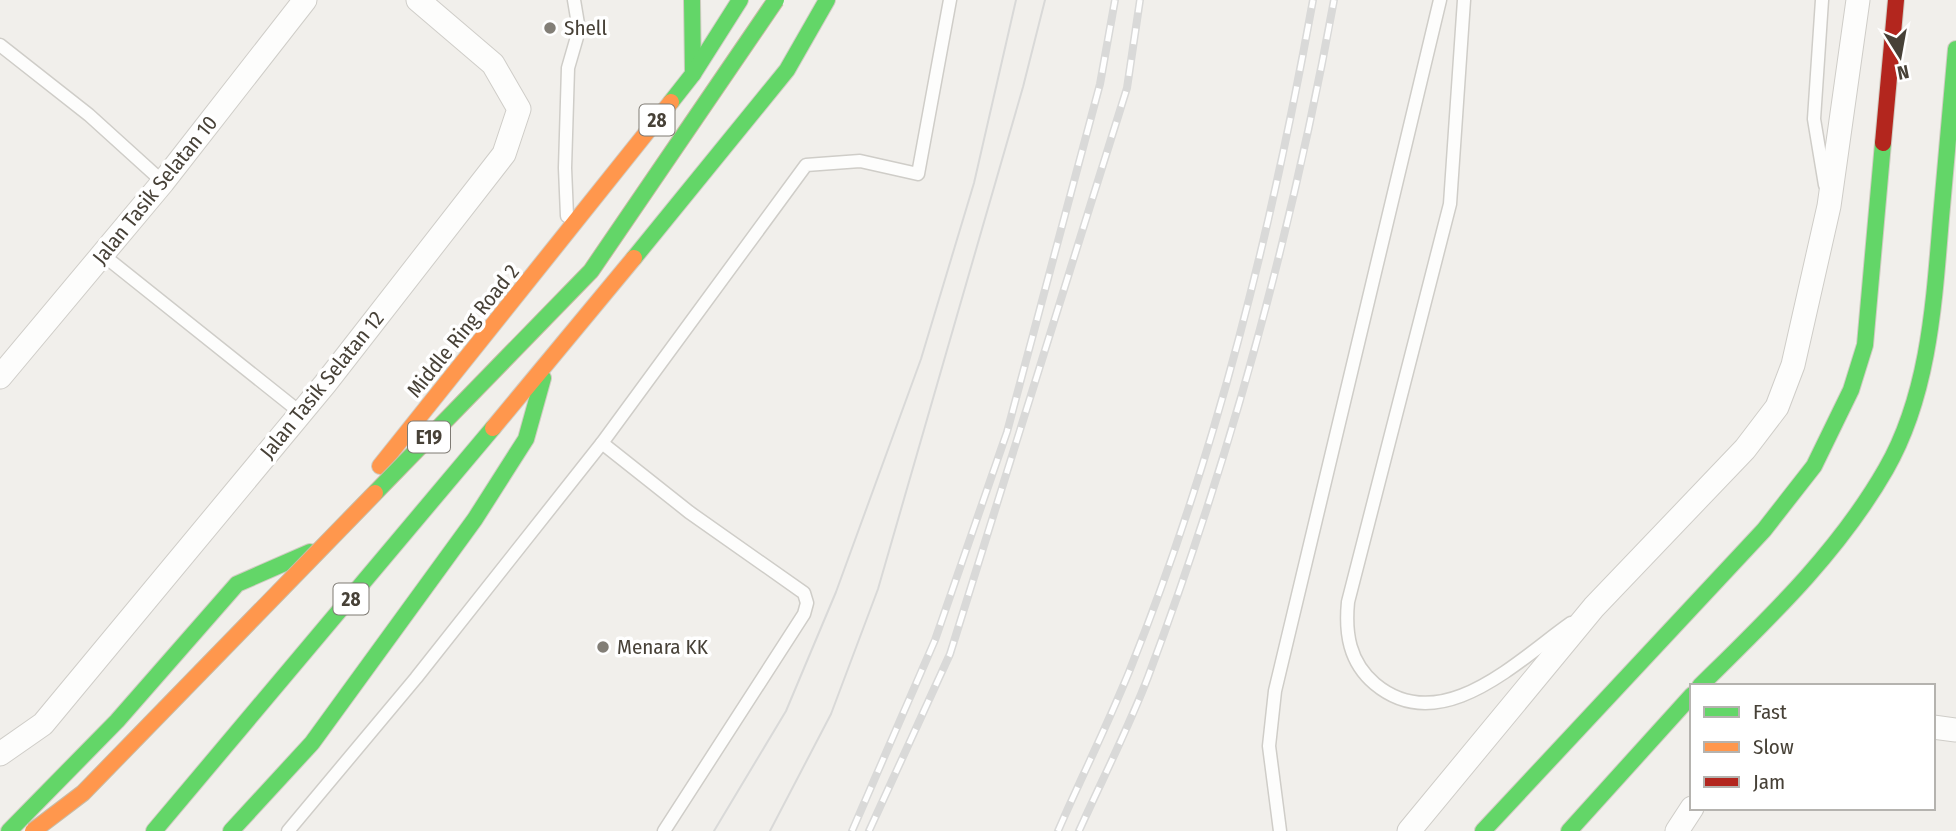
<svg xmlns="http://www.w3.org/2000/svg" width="1956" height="831" font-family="'Fira Sans Condensed',sans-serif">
	<rect width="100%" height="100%" fill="#f1efeb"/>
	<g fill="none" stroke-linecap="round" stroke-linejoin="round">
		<g stroke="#cfcdc8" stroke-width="15">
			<g id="lane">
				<path d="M1464,0l-14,204 -102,398c-3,31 1,60 27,82 66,55 142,-23 196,-61"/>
				<polyline points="1822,0 1814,119 1825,185"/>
				<polyline points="0,45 89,115 163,182"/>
				<polyline points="567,216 565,168 568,68 579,30 574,0"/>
				<polyline points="103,255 301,413"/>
				<polyline points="602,443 689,512 804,593 807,603 804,614 664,831"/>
				<polyline points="288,831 416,678 602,443 806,165 860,161 918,174 950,0"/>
				<polyline points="1280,831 1269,746 1275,691 1440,0"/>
			</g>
		</g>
		<g stroke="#cfcdc8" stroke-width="25">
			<g id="street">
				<polyline points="0,377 163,182 305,0"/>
				<polyline points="1933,727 1956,730"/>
				<polyline points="0,754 43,724 325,384 504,154 519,109 493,64 418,0"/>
				<polyline points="1409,831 1594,607 1745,449 1777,407 1793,365 1829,206 1858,0"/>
				<polyline points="1677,831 1692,808"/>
			</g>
		</g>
		<g stroke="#d0ccc2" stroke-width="18">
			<g id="fast">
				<polyline points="692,0 693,74"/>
				<polyline points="671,102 693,74 740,0"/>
				<polyline points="634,258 787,70 827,0"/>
				<path d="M1700,686c68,-67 138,-133 186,-217 43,-75 48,-166 55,-251 5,-56 10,-113 15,-169"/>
				<polyline points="9,831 117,721 237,584 310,552"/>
				<polyline points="154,831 493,428"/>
				<polyline points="231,831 312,743 475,519 526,439 543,378"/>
				<polyline points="1483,831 1764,530 1814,466 1851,390 1865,345 1883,143"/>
				<polyline points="1569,831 1692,695"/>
			</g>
		</g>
		<g stroke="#d0ccc2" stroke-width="18">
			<g id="slow">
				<polyline points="493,428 634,258"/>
				<polyline points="380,466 671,102"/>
			</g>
		</g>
		<g stroke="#d0ccc2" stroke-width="18">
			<polyline id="jam" points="1883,143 1896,0"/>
		</g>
		<use href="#lane" stroke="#fdfdfc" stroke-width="12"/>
		<use href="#street" stroke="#fdfdfc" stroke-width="23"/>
		<use href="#fast" stroke="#63d668" stroke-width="16"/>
		<use href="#slow" stroke="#ff974d" stroke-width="16"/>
		<use href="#jam" stroke="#b3261e" stroke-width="16"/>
		<g stroke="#d9d9d8" stroke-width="2">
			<polyline points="714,831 786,711 836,592 921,359 974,183 1016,0"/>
			<polyline points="770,831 831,714 878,589 1023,87 1045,0"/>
		</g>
		<g stroke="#d9d9d8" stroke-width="8">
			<g id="rail">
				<polyline points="852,831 935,640 1007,432 1100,84 1115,0"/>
				<polyline points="869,831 950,654 1127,88 1140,0"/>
				<path d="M1058,831c23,-53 49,-105 71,-159 87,-216 143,-444 184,-672"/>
				<path d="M1079,831c23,-51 49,-102 69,-154 83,-221 144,-445 186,-677"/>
			</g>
		</g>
		<use href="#rail" stroke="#fff" stroke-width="5" stroke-dasharray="16" stroke-linecap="butt"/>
		<g stroke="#c8bca7" stroke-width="18" stroke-linecap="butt">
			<polyline id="fast-bridge" points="375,493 591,271 776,0"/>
		</g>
		<g stroke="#c8bca7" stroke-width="18" stroke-linecap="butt">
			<polyline id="slow-bridge" points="33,831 83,793 375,493"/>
		</g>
		<use href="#fast-bridge" stroke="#63d668" stroke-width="16"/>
		<use href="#slow-bridge" stroke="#ff974d" stroke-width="16"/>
	</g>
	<g fill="#827e76" stroke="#fff" stroke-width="2.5">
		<circle cx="550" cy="28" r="7"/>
		<circle cx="603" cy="647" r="7"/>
	</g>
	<g text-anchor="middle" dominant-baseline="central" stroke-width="7" stroke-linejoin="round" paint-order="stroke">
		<g fill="#fff" stroke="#7e7a73" stroke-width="2">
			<rect x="639.5" y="104.5" width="35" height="31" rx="5"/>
			<rect x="408" y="421.5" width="42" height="31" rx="5"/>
			<rect x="333.5" y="583.5" width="35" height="31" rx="5"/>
		</g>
		<g font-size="19" font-weight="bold" fill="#474137">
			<text x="657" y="120">28</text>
			<text x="429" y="437">E19</text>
			<text x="351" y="599">28</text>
		</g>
		<g font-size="21" fill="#474137" stroke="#fff" text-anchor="start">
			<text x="564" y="28">Shell</text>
			<text x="617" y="647">Menara KK</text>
		</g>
		<g font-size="21" fill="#474137" stroke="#fff">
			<text transform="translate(155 190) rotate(-51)">Jalan Tasik Selatan 10</text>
			<text transform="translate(463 331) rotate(-51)">Middle Ring Road 2</text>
			<text transform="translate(322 385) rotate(-51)">Jalan Tasik Selatan 12</text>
		</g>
	</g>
	<rect x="1690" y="684" width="245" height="126" fill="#ffffff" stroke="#b5b3af" stroke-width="2"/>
	<rect x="1704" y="707" width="35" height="10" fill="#63d668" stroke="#b5b3af" stroke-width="2"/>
	<text x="1753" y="719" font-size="21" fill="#474137">Fast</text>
	<rect x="1704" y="742" width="35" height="10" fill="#ff974d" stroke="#b5b3af" stroke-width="2"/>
	<text x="1753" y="754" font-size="21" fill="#474137">Slow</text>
	<rect x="1704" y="777" width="35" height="10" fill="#b3261e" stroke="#b5b3af" stroke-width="2"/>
	<text x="1753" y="789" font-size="21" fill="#474137">Jam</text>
	<g transform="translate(1900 56) rotate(169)" stroke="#ffffff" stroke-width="5" paint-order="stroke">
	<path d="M0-5L12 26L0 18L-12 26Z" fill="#474137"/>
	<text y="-10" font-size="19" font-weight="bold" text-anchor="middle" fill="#474137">N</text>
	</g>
</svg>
